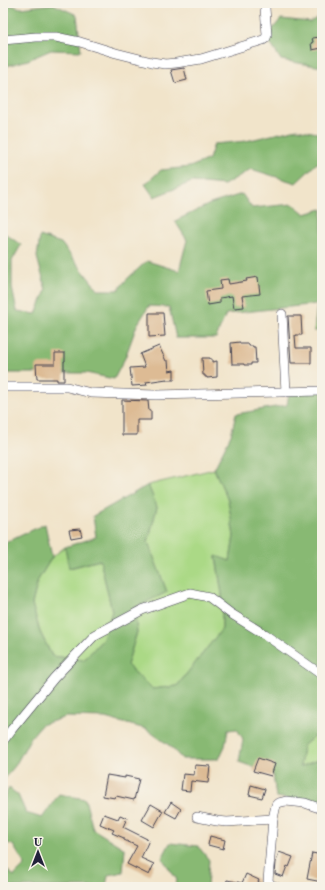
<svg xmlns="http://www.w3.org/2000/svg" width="325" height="890" font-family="'EB Garamond',serif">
	<rect width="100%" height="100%" fill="#f7f3e8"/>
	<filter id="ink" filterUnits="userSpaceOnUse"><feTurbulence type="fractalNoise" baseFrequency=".025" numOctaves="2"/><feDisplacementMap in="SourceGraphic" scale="8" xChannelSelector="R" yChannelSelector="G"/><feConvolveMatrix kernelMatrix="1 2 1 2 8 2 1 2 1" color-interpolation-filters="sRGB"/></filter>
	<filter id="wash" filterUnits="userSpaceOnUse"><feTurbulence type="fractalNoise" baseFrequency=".012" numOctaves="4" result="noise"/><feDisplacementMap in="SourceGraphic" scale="16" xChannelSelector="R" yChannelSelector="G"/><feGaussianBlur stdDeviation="0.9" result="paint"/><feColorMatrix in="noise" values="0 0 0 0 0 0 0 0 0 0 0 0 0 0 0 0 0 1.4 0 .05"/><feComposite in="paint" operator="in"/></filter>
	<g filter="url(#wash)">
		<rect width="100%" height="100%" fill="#f1e4ca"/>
		<g fill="#abd986" stroke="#667e60">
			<polygon points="214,469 228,500 234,536 230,561 216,557 222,594 222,629 177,686 152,689 127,665 137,632 134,608 167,592 148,542 157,507 148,485"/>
			<polygon points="65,547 70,568 100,560 112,611 103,639 84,660 52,656 40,632 32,604 38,580 52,557"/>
			<polygon points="322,729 322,758 300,767 303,746"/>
		</g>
		<g fill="#88b973" stroke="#556e57">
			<polygon points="3,3 21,8 53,4 77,15 81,51 51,50 28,60 3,67"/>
			<polygon points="322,15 322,67 281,60 266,37 281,19 310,22"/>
			<polygon points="297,129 322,134 322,163 317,163 296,183 251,169 224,185 192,182 154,197 145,184 161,170 190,167 209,159 214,144 246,141"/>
			<polygon points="242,194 252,208 293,204 305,214 322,209 322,331 314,331 317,304 226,314 216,338 176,338 169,307 149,306 137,325 125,358 114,379 86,373 3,373 3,232 21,245 12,261 12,288 17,311 36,314 46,290 37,257 40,236 61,243 98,290 118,290 127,279 147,261 179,271 187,240 175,221 210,204"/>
			<polygon points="322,391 322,729 303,746 300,767 322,758 322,804 276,797 273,774 239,762 243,739 237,729 228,730 225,746 219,759 182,759 170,746 146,729 105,718 66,717 41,725 31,737 15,766 3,780 3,544 45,524 52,557 38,580 32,604 40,632 52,656 84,660 103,639 112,611 100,560 69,568 65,547 96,537 93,516 148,485 157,507 148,542 167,592 134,608 137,632 127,665 152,689 177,686 222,629 222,594 216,556 230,561 234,536 228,500 214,469 231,435 236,414 287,405 289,392"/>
			<polygon points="9,788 18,795 26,813 42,818 59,794 85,799 93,829 125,849 123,872 108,875 106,887 3,887 3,866 14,876 25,865 13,845 3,842 3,799"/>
			<polygon points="170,843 198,846 209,860 207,887 175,887 177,880 162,858"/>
		</g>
		<g id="blocks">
			<g fill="#ddbb94">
				<polygon points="321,37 322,48 312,50 311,43 313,42 312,38"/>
				<polygon points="184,68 187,80 175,83 171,70"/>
				<polygon points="258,277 260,294 242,296 244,307 234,308 232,296 220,298 220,303 208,305 206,291 221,289 220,280 228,279 229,284 247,281 246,279"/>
				<polygon points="149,313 163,313 165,336 149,337"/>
				<polygon points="288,316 301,316 302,335 295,335 296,348 311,348 311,363 291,363"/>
				<polygon points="240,342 240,344 249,344 249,346 253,346 253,347 255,347 256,363 251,363 251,365 244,365 244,364 232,364 231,343"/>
				<polygon points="159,346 166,361 168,361 169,371 174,370 174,380 167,380 167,379 146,382 147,385 132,386 130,368 145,367 140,354"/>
				<polygon points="55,353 65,353 65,361 64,361 64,381 57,381 57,379 37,379 36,364 55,364"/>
				<polygon points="202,358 210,358 210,359 212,359 212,362 217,361 217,377 207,378 207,377 205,377 205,375 203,375"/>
				<polygon points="122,400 148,401 149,411 151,411 151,420 137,420 137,435 122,435"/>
				<polygon points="80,529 82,536 71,538 69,530"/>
				<polygon points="258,758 275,764 271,776 253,771"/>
				<polygon points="195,765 210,766 208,783 191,781 190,791 181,790 183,774 194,775"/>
				<polygon points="107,775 125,778 125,776 139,779 134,800 116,796 115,798 103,796"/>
				<polygon points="251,785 265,789 262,798 249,795"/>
				<polygon points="171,802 181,809 176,818 165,812"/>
				<polygon points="151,804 163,811 154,827 142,820"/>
				<polygon points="104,814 118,819 120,815 127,818 123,827 149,840 141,858 154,864 149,875 127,864 137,846 124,840 124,838 112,833 114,830 100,824"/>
				<polygon points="210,836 225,840 223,849 208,845"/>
				<polygon points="279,852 293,857 289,867 287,866 283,877 275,874 276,862"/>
				<polygon points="312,853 322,855 322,882 307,879"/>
				<polygon points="246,874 259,880 258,882 263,884 265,887 225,887 227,880 242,883"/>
			</g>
		</g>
	</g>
	<g filter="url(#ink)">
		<use href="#blocks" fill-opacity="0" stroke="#413f50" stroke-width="1"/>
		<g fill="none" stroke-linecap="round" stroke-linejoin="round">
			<g stroke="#413f50" stroke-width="10">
				<g id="minor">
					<polyline points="3,40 36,37 56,37 65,39 80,42 116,53 152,62 165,64 176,63 201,59 263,40 266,38 267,35 265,8 266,3"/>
					<polyline points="282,314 286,392"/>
					<polyline points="3,387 67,387 91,393 156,395 322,391"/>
					<polyline points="3,741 12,729 54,678 95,635 142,610 190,593 209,597 230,613 264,634 322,675"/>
					<polyline points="197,817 217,821 227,822 273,819"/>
					<polyline points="276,887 271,885 268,881 273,819 276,805 278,803 286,801 305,803 322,809"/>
				</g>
			</g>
			<use href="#minor" stroke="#fff" stroke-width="9"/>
		</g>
	</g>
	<rect width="325" height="890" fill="none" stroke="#f7f3e8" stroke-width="16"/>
	<g transform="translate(38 852)" stroke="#f7f3e8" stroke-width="3" paint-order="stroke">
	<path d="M0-3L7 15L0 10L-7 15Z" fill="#22223b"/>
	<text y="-6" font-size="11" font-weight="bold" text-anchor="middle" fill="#22223b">U</text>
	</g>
</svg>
